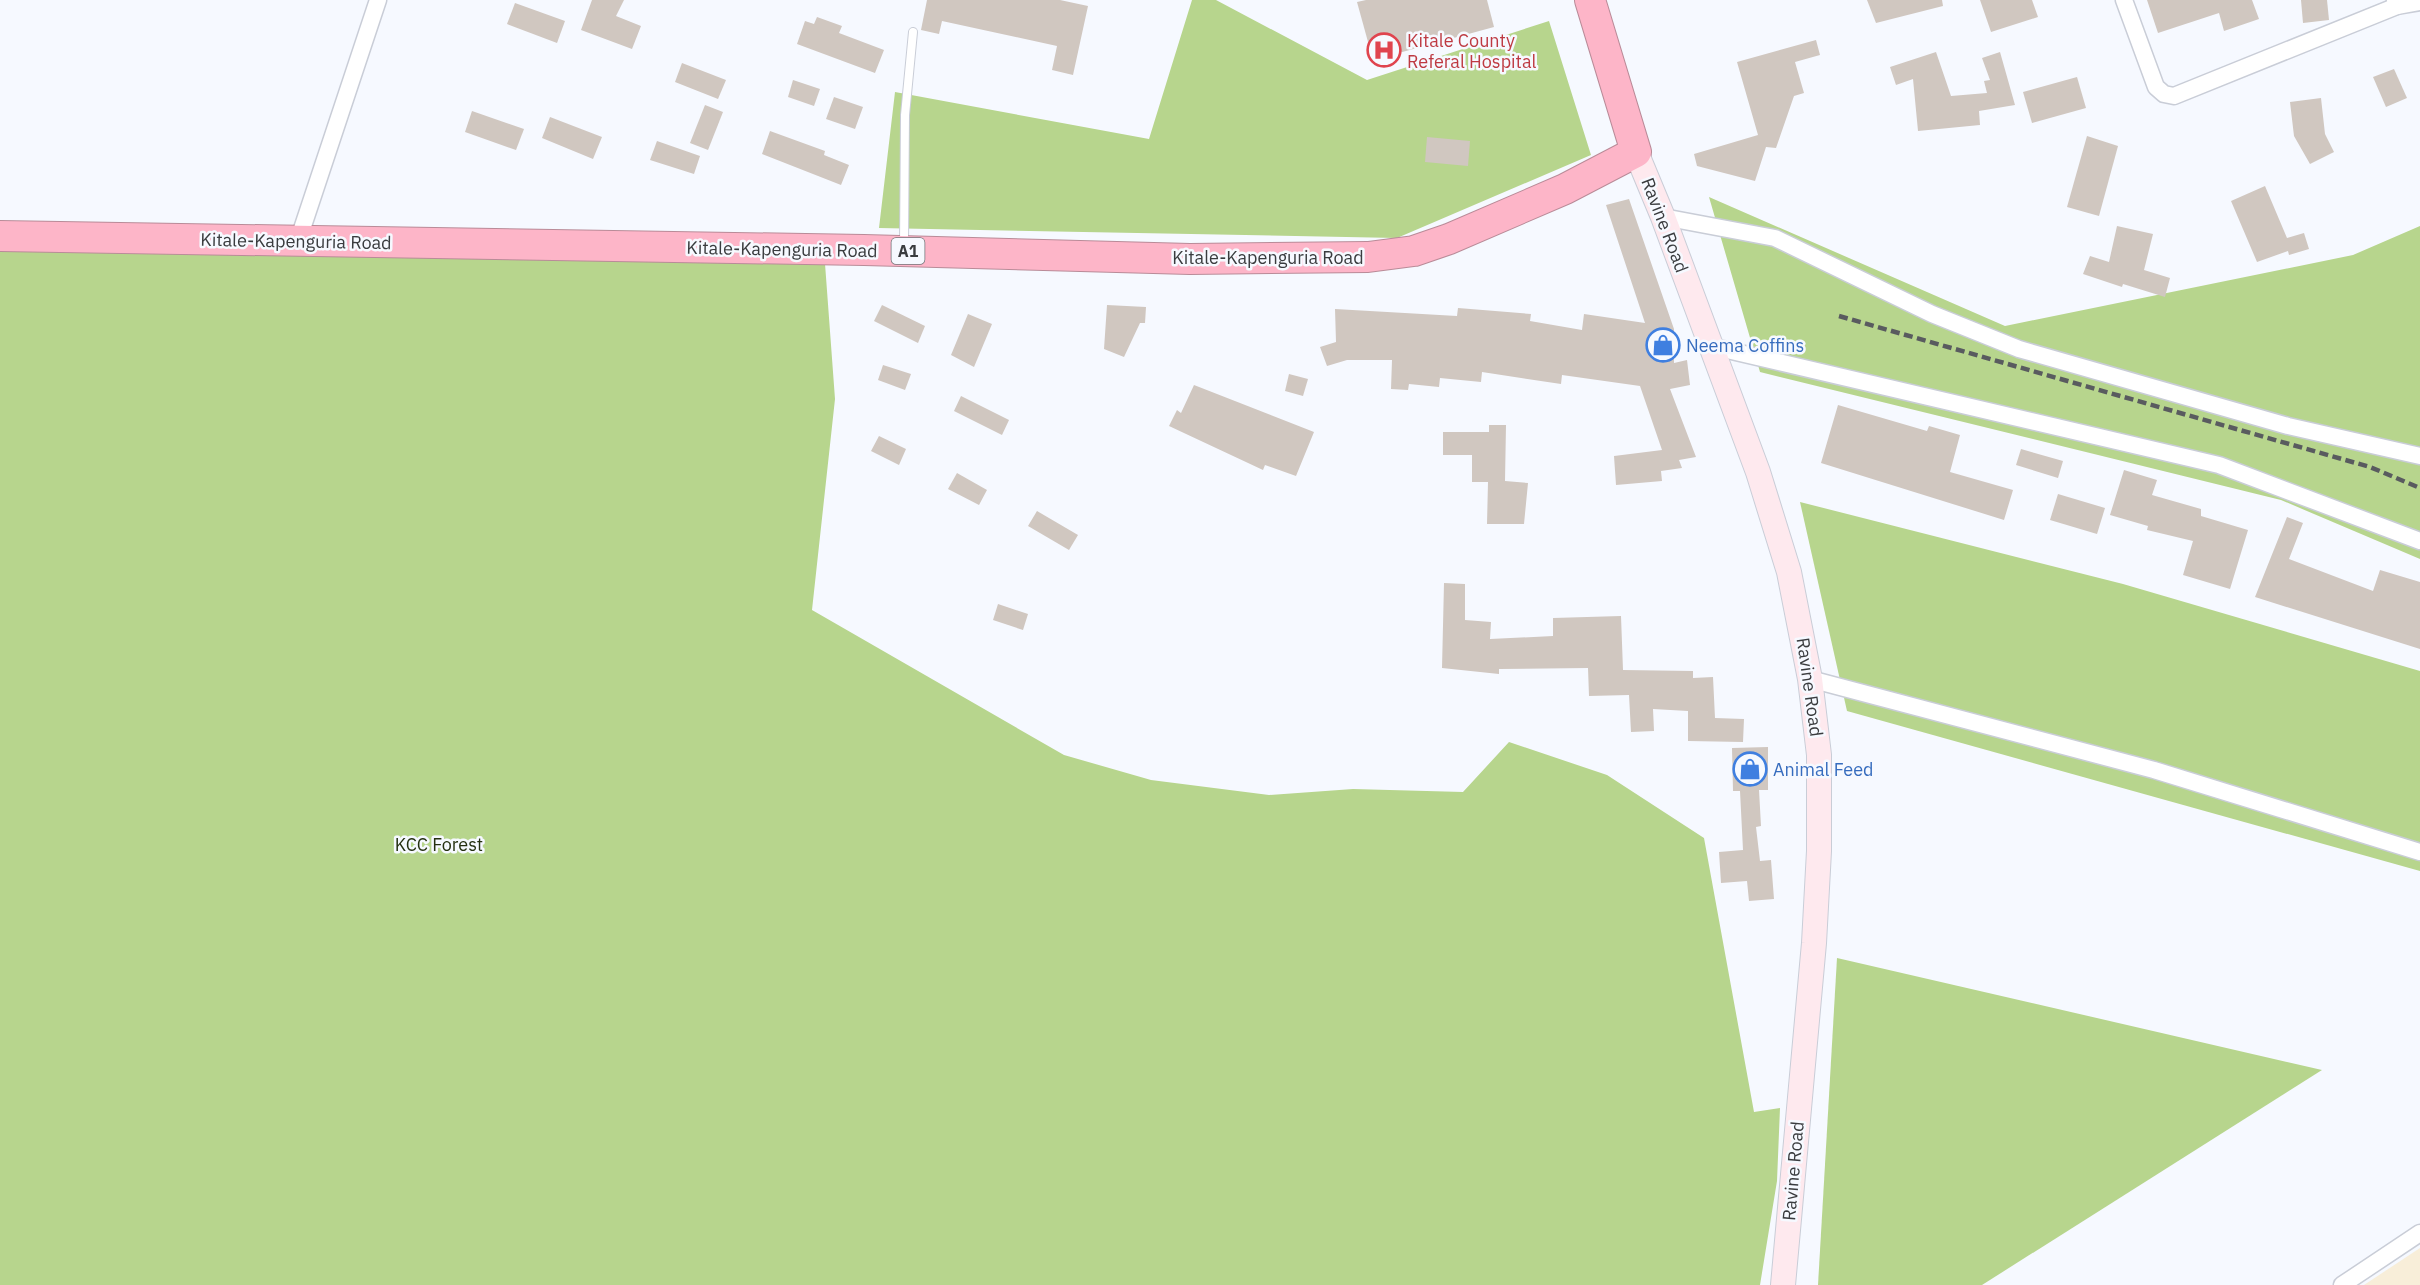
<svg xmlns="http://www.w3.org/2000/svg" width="2420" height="1285" font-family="'IBM Plex Sans',sans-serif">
	<rect width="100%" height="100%" fill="#f6f9ff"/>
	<polygon fill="#f8eed9" points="2420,1248 2420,1285 2364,1285"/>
	<g fill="#b7d58d">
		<polygon points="1192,0 1216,0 1367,80 1549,21 1591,155 1397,238 879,228 895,92 1149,139"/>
		<polygon points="1709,197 2005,326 2353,255 2420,226 2420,559 2281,500 1760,372"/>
		<polygon points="0,240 824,250 835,399 812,610 1064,755 1151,780 1269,795 1353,789 1463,792 1509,742 1607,775 1704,838 1754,1112 1780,1108 1777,1181 1760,1285 0,1285"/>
		<polygon points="1800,502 2123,584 2420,671 2420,871 1847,711"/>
		<polygon points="1837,958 2322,1070 1982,1285 1818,1285"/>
	</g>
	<g fill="#d0c7c0">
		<polygon points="592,0 624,0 616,16 641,26 632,49 581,30"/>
		<polygon points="927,0 1060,0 1088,6 1073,75 1052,70 1057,46 942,21 939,34 921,30"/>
		<polygon points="1366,0 1487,0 1494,27 1373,60 1357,2"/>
		<polygon points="1867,0 1942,0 1943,6 1876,23"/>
		<polygon points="1980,0 2032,0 2038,17 1991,32"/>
		<polygon points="2147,0 2252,0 2259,19 2224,31 2219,13 2158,33"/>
		<polygon points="2301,0 2327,0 2329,20 2303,23"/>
		<polygon points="515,3 565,21 557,43 507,24"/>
		<polygon points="817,17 842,26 839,33 884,50 875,73 797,44 805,21 814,24"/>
		<polygon points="1816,40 1820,55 1795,62 1804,93 1794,96 1776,148 1766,147 1755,181 1697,166 1694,154 1758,135 1737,62"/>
		<polygon points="1936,52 1951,96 1987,93 1984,81 1990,80 1982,58 2000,52 2015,105 1979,111 1980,125 1918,131 1913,79 1896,85 1890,67"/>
		<polygon points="682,63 726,80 718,99 675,82"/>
		<polygon points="2394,69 2407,98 2386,107 2373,77"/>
		<polygon points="2077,77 2086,108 2032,123 2023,92"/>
		<polygon points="793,80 820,89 814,106 788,97"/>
		<polygon points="834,97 863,107 855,129 826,119"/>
		<polygon points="2321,98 2325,134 2334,152 2310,164 2294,136 2290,102"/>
		<polygon points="705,105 723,112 708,150 690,143"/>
		<polygon points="472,111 524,129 516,150 465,132"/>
		<polygon points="550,117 602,137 593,159 542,138"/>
		<polygon points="770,131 825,151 824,155 849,165 841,185 762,154"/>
		<polygon points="2087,136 2118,146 2099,216 2067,207"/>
		<polygon points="1427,137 1470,141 1468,166 1425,162"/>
		<polygon points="657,141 700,156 694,174 650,160"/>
		<polygon points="2265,186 2287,238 2304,233 2309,249 2289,255 2288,251 2257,262 2231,201"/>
		<polygon points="1629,199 1674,329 1674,363 1687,360 1690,385 1670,389 1696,457 1679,460 1682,468 1661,471 1662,481 1616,485 1614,456 1662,450 1640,386 1562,375 1561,384 1482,372 1481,382 1440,378 1439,387 1409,384 1408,390 1391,389 1392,360 1347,360 1327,366 1320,347 1336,342 1335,309 1457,316 1458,308 1531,314 1530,321 1582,330 1584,314 1645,323 1606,205"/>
		<polygon points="2117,226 2153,234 2144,270 2170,278 2165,297 2123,284 2122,287 2083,274 2090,256 2109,262"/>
		<polygon points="882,305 925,326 918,343 874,321"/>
		<polygon points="1107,305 1146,307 1145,323 1140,323 1124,357 1104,349"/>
		<polygon points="968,314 992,324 974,367 951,355"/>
		<polygon points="883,365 911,374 905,390 878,380"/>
		<polygon points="1289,374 1308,379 1303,396 1285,391"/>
		<polygon points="1194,385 1314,432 1296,476 1265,465 1263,470 1169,426 1177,410 1181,413"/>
		<polygon points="961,396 1009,420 1002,435 954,411"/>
		<polygon points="1838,405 1927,431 1929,426 1960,435 1950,472 2013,490 2004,520 1821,463"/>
		<polygon points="1489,425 1506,425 1505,481 1528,483 1524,524 1487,524 1488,482 1472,482 1472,455 1443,455 1443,432 1489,432"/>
		<polygon points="879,436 906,449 899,465 871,451"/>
		<polygon points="2021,449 2063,461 2058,478 2016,465"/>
		<polygon points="2124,470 2157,480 2152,495 2201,509 2201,516 2248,530 2230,589 2183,575 2193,541 2147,530 2148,526 2110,515"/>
		<polygon points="957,473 987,490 979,505 948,489"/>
		<polygon points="2058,494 2105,508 2097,534 2050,520"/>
		<polygon points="1037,511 1078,535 1069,550 1028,526"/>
		<polygon points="2287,517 2303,523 2289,559 2373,591 2380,570 2420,582 2420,649 2255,597"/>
		<polygon points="1444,583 1465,584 1465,620 1491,622 1490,639 1553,636 1553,618 1621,616 1623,670 1693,671 1693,678 1713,677 1715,718 1744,719 1743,742 1688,741 1688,711 1653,709 1654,731 1631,732 1629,695 1589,696 1588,668 1499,669 1499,674 1442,668"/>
		<polygon points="998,604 1028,614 1023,630 993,620"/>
		<polygon points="1768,747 1768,790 1759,790 1761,826 1756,827 1760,861 1771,860 1774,899 1749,901 1747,881 1721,883 1719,852 1743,850 1740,791 1733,791 1732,748"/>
	</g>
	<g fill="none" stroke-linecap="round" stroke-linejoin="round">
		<g stroke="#c9cdd7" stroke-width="10">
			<polyline id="lane" points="904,245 905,115 913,32"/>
		</g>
		<g stroke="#c9cdd7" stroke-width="19">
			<g id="street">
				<polyline points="2124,0 2156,87 2164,94 2174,96 2397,6"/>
				<polyline points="2395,0 2397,6 2420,2"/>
				<polyline points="1663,217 1775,238 1932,314 2019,349 2288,426 2420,456"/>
				<polyline points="298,241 378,0"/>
				<polyline points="1710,346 2219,465 2420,541"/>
				<polyline points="1810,679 2154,770 2420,852"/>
				<polyline points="2342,1285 2420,1233"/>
			</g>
		</g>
		<g stroke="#c9cdd7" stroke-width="26">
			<polyline id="secondary" points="1636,152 1663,217 1758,472 1789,572 1810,679 1819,755 1819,851 1814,943 1783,1285"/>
		</g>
		<g stroke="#b98b98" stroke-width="32">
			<polyline id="highway" points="0,236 864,250 1190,259 1368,257 1414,251 1449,239 1565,189 1636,152 1590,0"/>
		</g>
		<use href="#lane" stroke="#fff" stroke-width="8"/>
		<use href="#street" stroke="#fff" stroke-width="16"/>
		<use href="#secondary" stroke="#fee9ee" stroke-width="24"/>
		<use href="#highway" stroke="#fdb5c8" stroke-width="30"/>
		<polyline stroke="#595b5f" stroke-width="4.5" stroke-dasharray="9 4.5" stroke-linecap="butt" points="1839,316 2370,467 2420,488"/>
	</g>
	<defs>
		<g id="hospital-ring" transform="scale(1.725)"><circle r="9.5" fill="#f6f9ff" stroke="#e0444e" stroke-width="1.5"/><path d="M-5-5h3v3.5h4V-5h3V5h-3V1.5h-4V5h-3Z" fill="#e0444e"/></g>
		<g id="shop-ring" transform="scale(1.725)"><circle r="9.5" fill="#f6f9ff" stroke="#3f7fe0" stroke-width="1.5"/><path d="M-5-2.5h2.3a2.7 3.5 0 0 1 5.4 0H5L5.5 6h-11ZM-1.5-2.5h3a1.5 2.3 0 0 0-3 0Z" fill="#3f7fe0"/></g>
	</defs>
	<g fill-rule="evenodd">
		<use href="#hospital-ring" x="1384" y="50"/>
		<use href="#shop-ring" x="1663" y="345"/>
		<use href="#shop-ring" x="1750" y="769"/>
	</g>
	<g text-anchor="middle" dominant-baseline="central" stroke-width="5" stroke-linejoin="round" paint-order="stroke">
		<rect fill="#f6f9ff" stroke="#727579" stroke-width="1.5" x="891.5" y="238" width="33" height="26" rx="4.5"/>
		<g font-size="16" font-weight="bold" fill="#3a3c3f">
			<text x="908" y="251">A1</text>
		</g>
		<g font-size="18" fill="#be3a42" stroke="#f6f9ff" text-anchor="start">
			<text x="1407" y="40">Kitale County<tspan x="1407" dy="21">Referal Hospital</tspan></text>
		</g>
		<g font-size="18" fill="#3a3c3f" stroke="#f6f9ff">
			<text transform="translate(1665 225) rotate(69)">Ravine Road</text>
			<text transform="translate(296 241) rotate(1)">Kitale-Kapenguria Road</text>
			<text transform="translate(782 249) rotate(1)">Kitale-Kapenguria Road</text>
			<text x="1268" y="257">Kitale-Kapenguria Road</text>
			<text transform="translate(1810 687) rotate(82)">Ravine Road</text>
			<text transform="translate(1793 1171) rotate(-85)">Ravine Road</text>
		</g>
		<g font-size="18" fill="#366cbe" stroke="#f6f9ff" text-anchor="start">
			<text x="1686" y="345">Neema Coffins</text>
			<text x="1773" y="769">Animal Feed</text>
		</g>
		<g font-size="18" fill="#243010" stroke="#f6f9ff">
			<text x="439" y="844">KCC Forest</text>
		</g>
	</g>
</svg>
